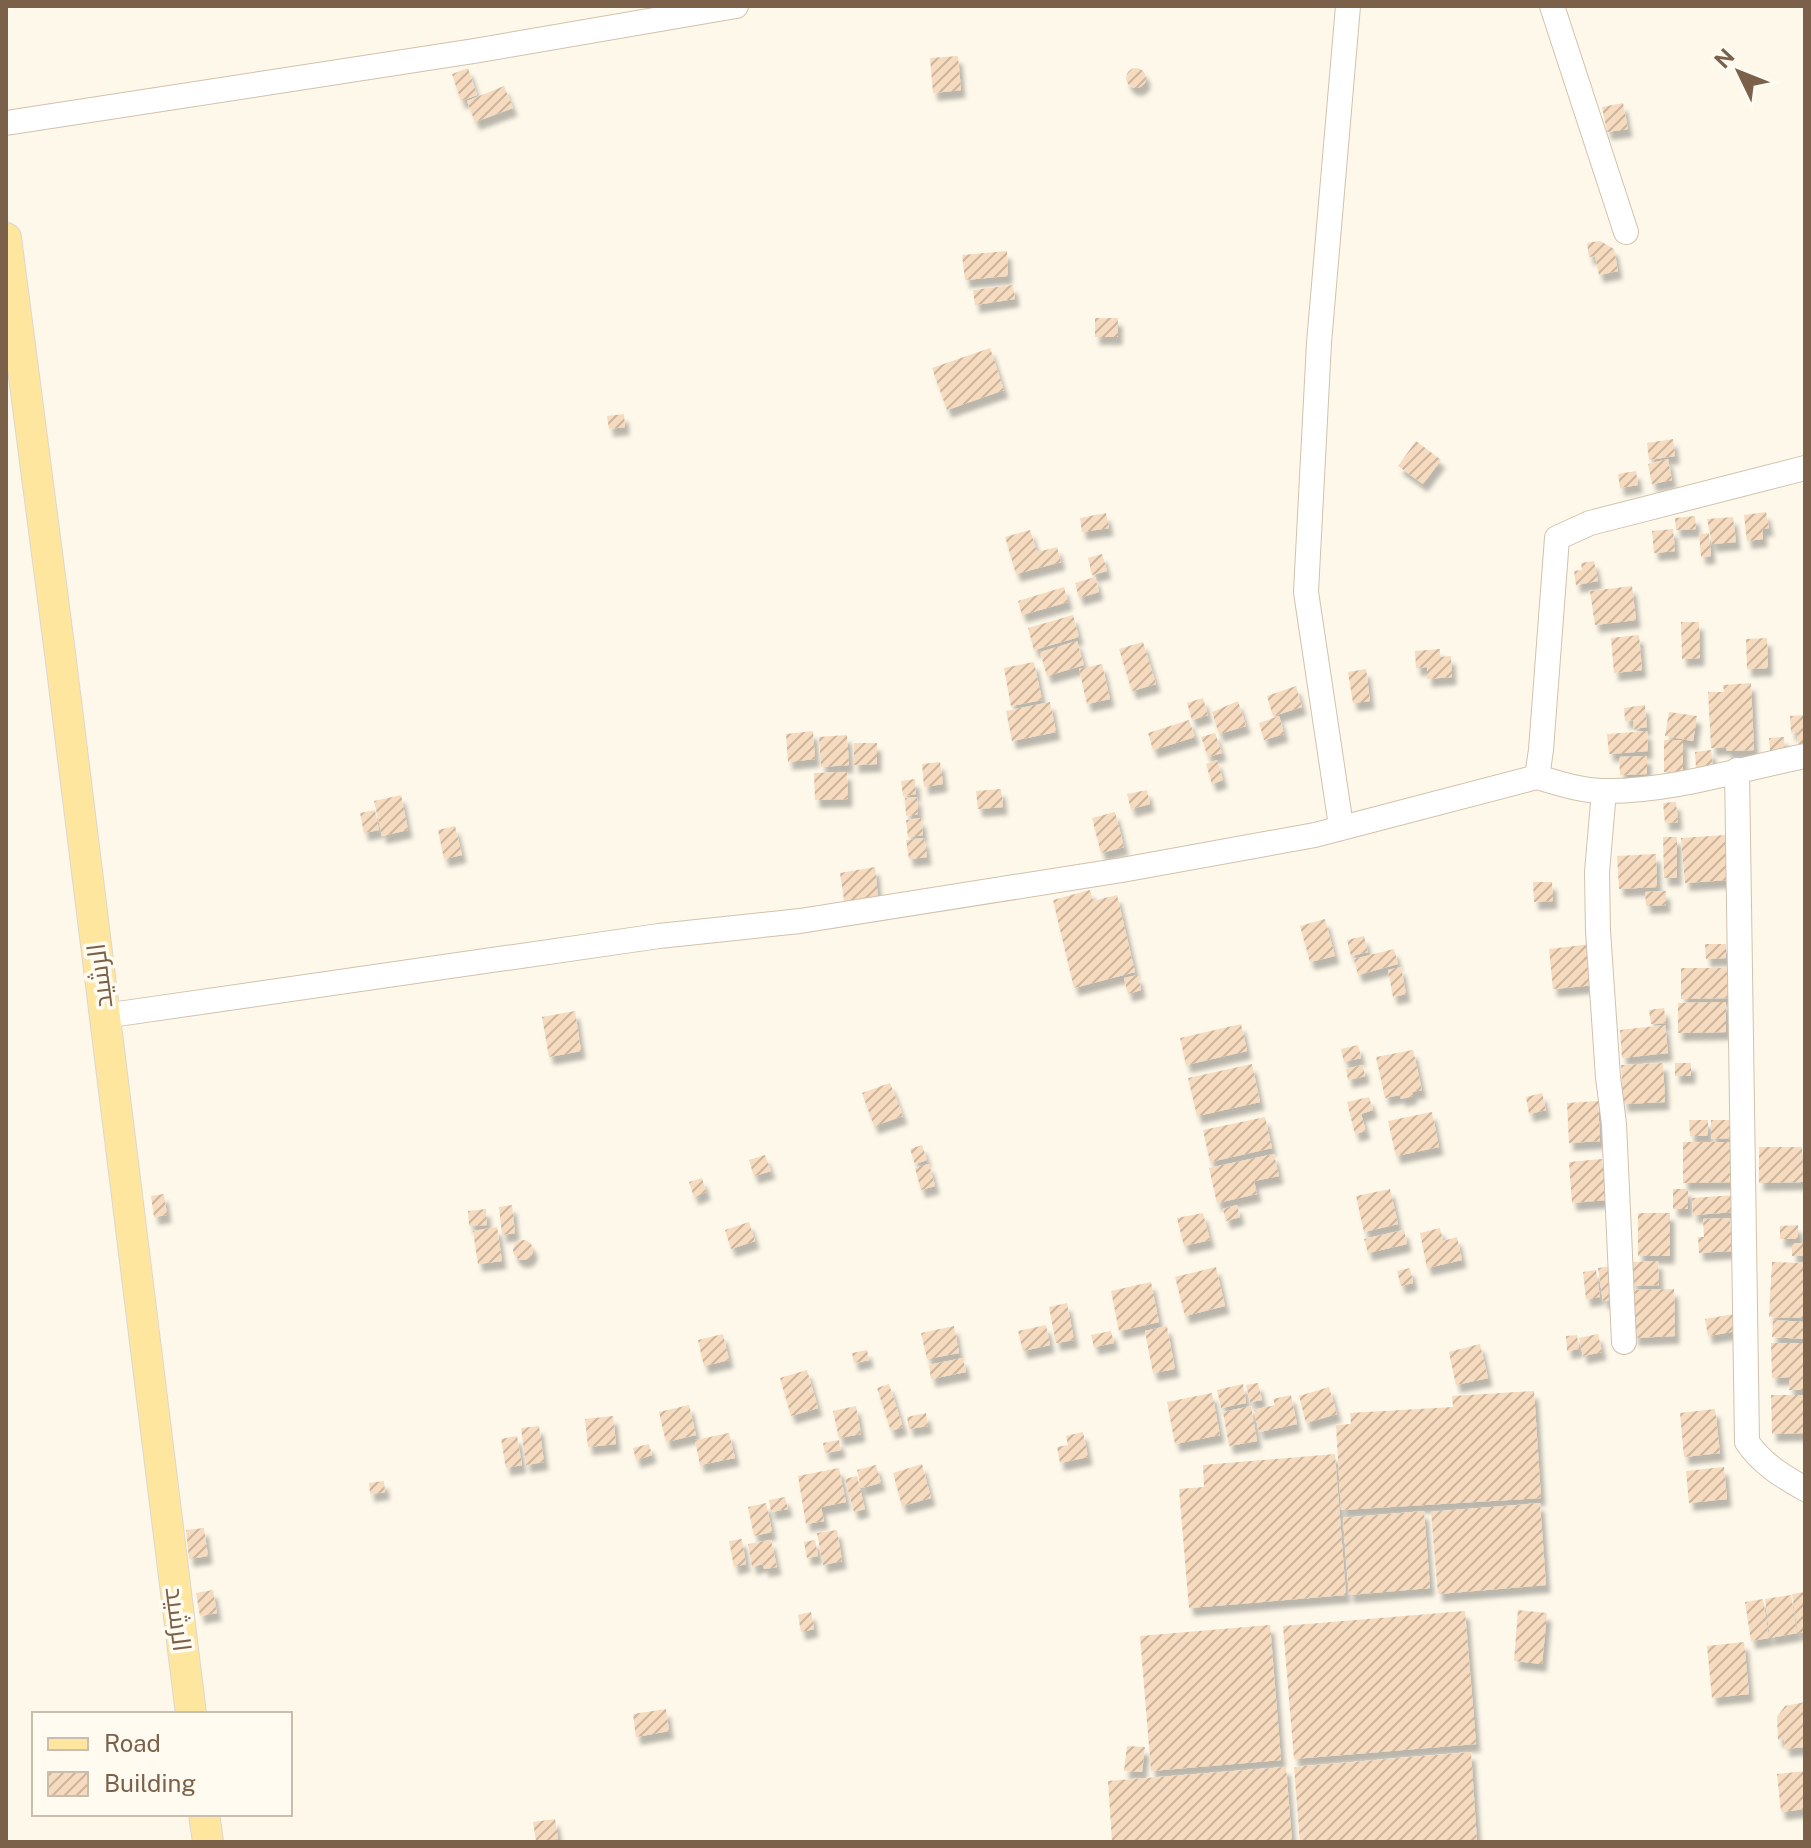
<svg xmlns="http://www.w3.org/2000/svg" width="1811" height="1848" font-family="'Public Sans',Cairo,sans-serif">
	<defs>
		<pattern id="building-hatch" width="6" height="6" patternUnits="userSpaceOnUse" patternTransform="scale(2)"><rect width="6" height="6" fill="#f6dbbf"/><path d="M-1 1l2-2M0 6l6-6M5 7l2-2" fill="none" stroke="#ccb59d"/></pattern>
		<filter id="shadow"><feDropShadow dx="4.5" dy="8" stdDeviation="2" flood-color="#0004"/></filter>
	</defs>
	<rect width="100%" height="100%" fill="#fef8ea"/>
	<g fill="url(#building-hatch)" filter="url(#shadow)">
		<polygon points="958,56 961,90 933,93 930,58"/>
		<circle cx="1136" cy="78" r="10"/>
		<polygon points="468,68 477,95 461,101 452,74"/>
		<polygon points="504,86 513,108 475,122 467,101"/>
		<polygon points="1623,103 1628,129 1607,132 1602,107"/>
		<polygon points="1600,241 1614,249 1618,271 1599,275 1595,256 1589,257 1587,243"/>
		<polygon points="1007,251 1008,276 965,280 962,255"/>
		<polygon points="1013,285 1015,299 975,305 973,290"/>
		<rect x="1095" y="318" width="23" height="19"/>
		<polygon points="990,348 1004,390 947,410 932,368"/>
		<polygon points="624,414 625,427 609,429 607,416"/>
		<polygon points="1673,439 1675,456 1649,460 1647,443"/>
		<polygon points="1416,441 1441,460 1423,484 1398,466"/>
		<polygon points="1668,459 1672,480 1652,484 1648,464"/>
		<polygon points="1636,471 1638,485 1620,488 1618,474"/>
		<polygon points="1766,512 1769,528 1762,529 1763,539 1747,541 1744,515"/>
		<polygon points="1106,513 1109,528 1082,532 1080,518"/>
		<polygon points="1695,516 1696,529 1676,530 1675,518"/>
		<polygon points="1733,517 1736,542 1712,544 1707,519"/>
		<polygon points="1673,529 1675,551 1654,553 1652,531"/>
		<polygon points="1030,530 1037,552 1057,547 1061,562 1016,574 1005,537"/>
		<polygon points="1709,533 1711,556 1701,557 1699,534"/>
		<polygon points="1102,554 1107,571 1092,575 1088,558"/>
		<polygon points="1594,561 1598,581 1576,585 1574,571 1582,570 1581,563"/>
		<polygon points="1095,577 1099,592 1079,598 1075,583"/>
		<polygon points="1632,586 1636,620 1595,625 1590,591"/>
		<polygon points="1064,587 1068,602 1022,615 1018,601"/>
		<polygon points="1073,615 1079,637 1034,650 1028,628"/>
		<polygon points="1681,622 1699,622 1700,658 1682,659"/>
		<polygon points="1639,635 1642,670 1614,673 1611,638"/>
		<polygon points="1767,638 1768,668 1747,669 1746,639"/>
		<polygon points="1077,641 1084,665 1047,676 1040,652"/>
		<polygon points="1143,642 1156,684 1132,691 1119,649"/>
		<polygon points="1440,649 1440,657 1451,656 1452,677 1427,679 1427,667 1416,668 1415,651"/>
		<polygon points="1034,662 1042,700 1011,706 1004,668"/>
		<polygon points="1102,664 1110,699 1087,704 1079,669"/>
		<polygon points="1366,669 1370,701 1353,703 1348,672"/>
		<polygon points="1751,683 1754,750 1727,751 1726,747 1711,748 1708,692 1724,692 1723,685"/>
		<polygon points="1296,686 1302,707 1273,716 1267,696"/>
		<polygon points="1203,698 1208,715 1192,720 1187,703"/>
		<polygon points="1238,701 1246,726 1219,734 1212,712"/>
		<polygon points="1050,702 1056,732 1012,741 1006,711"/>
		<polygon points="1645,705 1647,727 1634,729 1633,720 1625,721 1624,708"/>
		<polygon points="1669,712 1697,716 1693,741 1665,736"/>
		<polygon points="1805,715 1805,746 1798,747 1797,732 1791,733 1790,716"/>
		<polygon points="1279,716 1284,734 1264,740 1259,723"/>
		<polygon points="1189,720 1195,737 1153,750 1148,733"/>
		<polygon points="813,731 815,759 788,762 786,734"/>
		<polygon points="1647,731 1648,751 1609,754 1607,734"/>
		<polygon points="1215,733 1222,753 1208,757 1201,737"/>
		<polygon points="847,735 849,765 821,767 819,737"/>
		<polygon points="1784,737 1785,751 1770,751 1769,738"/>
		<rect x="1664" y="740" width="19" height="32"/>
		<polygon points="854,743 877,743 877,764 854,765"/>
		<polygon points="1711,750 1713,766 1696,768 1695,752"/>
		<polygon points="1647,756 1647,774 1620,775 1619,757"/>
		<polygon points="1217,760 1223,780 1212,784 1206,764"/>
		<polygon points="940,762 943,784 924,787 922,764"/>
		<polygon points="847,772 848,799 815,800 814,773"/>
		<polygon points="915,779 916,794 903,796 901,781"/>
		<polygon points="1001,789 1003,807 978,809 976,791"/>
		<polygon points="1147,790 1150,804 1131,809 1127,794"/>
		<polygon points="401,795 408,830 382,836 374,801"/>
		<polygon points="917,797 918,814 906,816 905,798"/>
		<polygon points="1676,802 1678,822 1665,823 1663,803"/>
		<polygon points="375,810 379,830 364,833 360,813"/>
		<polygon points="1115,812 1124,847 1101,853 1092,818"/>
		<polygon points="921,818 923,835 908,837 906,820"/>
		<polygon points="455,826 462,855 444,859 438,830"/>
		<polygon points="1726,835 1729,880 1685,883 1681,838"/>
		<polygon points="1663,837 1677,837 1677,878 1664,878"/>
		<polygon points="924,838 927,857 909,859 906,840"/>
		<polygon points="1656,854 1657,887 1619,889 1617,856"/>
		<polygon points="875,867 878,899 845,906 840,873"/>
		<polygon points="1533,882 1552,882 1553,901 1534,902"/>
		<polygon points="1090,890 1093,901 1117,895 1135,972 1074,988 1053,900"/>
		<polygon points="1666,891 1666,905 1646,906 1645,892"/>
		<polygon points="1325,919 1335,956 1310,962 1300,926"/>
		<polygon points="1364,936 1368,952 1351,956 1347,940"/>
		<polygon points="1592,944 1596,985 1553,989 1549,949"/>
		<polygon points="1705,944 1726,944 1726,958 1706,959"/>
		<polygon points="1394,949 1398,964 1358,975 1354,959"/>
		<polygon points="1401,967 1406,994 1393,997 1388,970"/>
		<polygon points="1681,968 1728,968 1729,998 1681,999"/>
		<polygon points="1138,975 1141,990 1128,994 1124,978"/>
		<polygon points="1726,1002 1726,1032 1678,1033 1678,1003"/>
		<polygon points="1664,1008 1666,1023 1651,1024 1649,1010"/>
		<polygon points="575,1011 581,1051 549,1057 542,1017"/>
		<polygon points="1241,1024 1247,1051 1186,1065 1180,1038"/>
		<polygon points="1665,1025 1668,1053 1622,1058 1620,1030"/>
		<polygon points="1358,1045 1361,1058 1344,1062 1341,1049"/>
		<polygon points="1413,1050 1422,1090 1412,1092 1413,1096 1401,1099 1400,1095 1385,1098 1376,1057"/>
		<polygon points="1663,1063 1665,1102 1623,1104 1621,1065"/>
		<rect x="1675" y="1063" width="16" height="13"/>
		<polygon points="1252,1064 1260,1102 1197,1116 1188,1078"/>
		<polygon points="1363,1065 1365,1076 1348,1080 1346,1069"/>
		<polygon points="890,1083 903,1116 874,1126 862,1093"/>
		<polygon points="1542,1093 1546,1110 1529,1114 1526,1097"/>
		<polygon points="1369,1097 1373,1110 1361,1114 1366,1131 1355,1134 1347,1102"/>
		<polygon points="1598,1101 1600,1141 1569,1143 1567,1103"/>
		<polygon points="1432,1112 1439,1147 1396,1156 1388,1121"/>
		<polygon points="1265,1117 1272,1148 1210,1162 1203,1130"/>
		<polygon points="1689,1120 1708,1120 1708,1136 1690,1136"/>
		<polygon points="1711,1120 1733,1120 1733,1138 1711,1139"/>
		<polygon points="1683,1142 1735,1142 1735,1182 1683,1183"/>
		<polygon points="922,1145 927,1160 915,1164 910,1149"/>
		<polygon points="1759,1147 1802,1147 1803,1182 1759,1183"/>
		<polygon points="1274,1154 1279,1176 1254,1181 1257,1194 1217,1203 1209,1168"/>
		<polygon points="765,1155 771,1171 754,1176 749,1160"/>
		<polygon points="1602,1159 1606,1200 1572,1203 1569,1162"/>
		<polygon points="929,1164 935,1186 921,1190 915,1168"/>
		<polygon points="702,1178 706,1192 694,1197 689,1182"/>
		<polygon points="1390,1189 1398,1224 1364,1232 1356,1196"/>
		<rect x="1673" y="1189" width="15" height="20"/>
		<polygon points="164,1194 167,1215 154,1217 151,1196"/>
		<polygon points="1735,1195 1735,1212 1693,1215 1692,1198"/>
		<polygon points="512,1205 515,1233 502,1235 499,1207"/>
		<polygon points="1237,1205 1240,1217 1226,1221 1223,1209"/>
		<polygon points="486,1209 487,1225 469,1226 468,1211"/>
		<polygon points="1203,1213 1210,1240 1184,1246 1177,1218"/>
		<rect x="1638" y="1213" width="32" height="43"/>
		<polygon points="1730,1218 1732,1251 1699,1253 1698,1237 1704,1237 1703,1219"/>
		<polygon points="749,1222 755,1241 731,1249 725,1230"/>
		<polygon points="1798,1225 1798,1239 1780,1239 1780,1226"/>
		<polygon points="497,1227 502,1261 478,1264 473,1231"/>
		<polygon points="1440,1228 1443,1241 1457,1237 1462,1260 1427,1268 1420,1233"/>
		<polygon points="1404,1230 1407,1244 1368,1253 1364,1239"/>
		<circle cx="523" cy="1250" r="10"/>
		<rect x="1792" y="1243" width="13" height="13"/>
		<polygon points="1658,1261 1659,1285 1632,1286 1631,1262"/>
		<polygon points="1772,1262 1805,1263 1803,1318 1769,1317"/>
		<polygon points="1612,1266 1616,1299 1603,1301 1598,1268"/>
		<polygon points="1216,1267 1225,1306 1185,1316 1175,1277"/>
		<polygon points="1410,1268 1413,1283 1401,1286 1397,1271"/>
		<polygon points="1596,1270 1600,1297 1586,1299 1583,1272"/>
		<polygon points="1151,1282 1159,1322 1119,1331 1111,1291"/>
		<polygon points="1674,1289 1675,1336 1634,1338 1633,1290"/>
		<polygon points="1067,1303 1074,1340 1056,1343 1049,1307"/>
		<polygon points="1734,1314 1737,1331 1708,1336 1705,1319"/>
		<polygon points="1773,1320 1805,1322 1805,1339 1772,1337"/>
		<polygon points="1046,1325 1050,1345 1023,1351 1018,1331"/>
		<polygon points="954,1326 959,1353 927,1359 921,1333"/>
		<polygon points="1167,1326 1175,1369 1153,1373 1145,1331"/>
		<polygon points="1111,1331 1114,1343 1094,1347 1091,1335"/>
		<polygon points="723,1334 729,1360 704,1366 698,1340"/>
		<polygon points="1598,1334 1602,1352 1583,1356 1579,1338"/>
		<polygon points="1577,1335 1579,1349 1567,1351 1566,1336"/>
		<polygon points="1771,1343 1805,1343 1805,1390 1789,1390 1789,1377 1772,1378"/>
		<polygon points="1480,1344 1488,1378 1456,1385 1449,1352"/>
		<polygon points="867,1350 869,1360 854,1363 852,1353"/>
		<polygon points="963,1358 966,1372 931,1379 929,1365"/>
		<polygon points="807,1370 818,1408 791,1416 780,1378"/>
		<polygon points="1258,1383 1262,1400 1250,1402 1246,1385"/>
		<polygon points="889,1384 903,1427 891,1431 877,1388"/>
		<polygon points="1243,1384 1246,1403 1221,1408 1217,1390"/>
		<polygon points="1329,1387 1337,1414 1306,1423 1299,1396"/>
		<polygon points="1534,1391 1541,1498 1341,1510 1336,1425 1351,1424 1350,1413 1453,1407 1452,1396"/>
		<polygon points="1212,1393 1220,1435 1175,1444 1167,1402"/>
		<polygon points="1291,1395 1297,1424 1259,1432 1254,1410 1275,1405 1273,1399"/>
		<polygon points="1771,1395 1804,1395 1805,1433 1772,1434"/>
		<polygon points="689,1405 696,1435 666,1442 659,1412"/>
		<polygon points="856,1406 861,1434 839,1438 833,1411"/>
		<polygon points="1251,1406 1257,1441 1229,1446 1223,1412"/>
		<polygon points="1715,1409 1720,1453 1684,1457 1680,1413"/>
		<polygon points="926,1413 928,1426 909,1429 907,1417"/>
		<polygon points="613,1416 616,1444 588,1447 585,1419"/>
		<polygon points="539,1426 544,1462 526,1465 521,1428"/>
		<polygon points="1083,1432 1088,1457 1060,1463 1057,1447 1068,1445 1066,1436"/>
		<polygon points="729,1433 735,1458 700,1465 695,1440"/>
		<polygon points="517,1436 522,1465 506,1468 501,1439"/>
		<polygon points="839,1440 841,1450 825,1453 823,1443"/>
		<polygon points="649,1444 652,1455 636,1460 633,1448"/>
		<polygon points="1335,1454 1346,1595 1189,1608 1179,1489 1204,1487 1203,1465"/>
		<polygon points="922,1464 931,1498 902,1506 893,1473"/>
		<polygon points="876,1465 881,1483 861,1488 857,1470"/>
		<polygon points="1724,1467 1727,1499 1689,1503 1686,1471"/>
		<polygon points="839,1468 846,1502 821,1507 824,1521 806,1524 798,1476"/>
		<polygon points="857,1476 865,1509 854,1512 845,1479"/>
		<polygon points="384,1481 385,1492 370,1494 369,1483"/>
		<polygon points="785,1497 788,1509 771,1512 769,1500"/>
		<polygon points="766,1503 772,1532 754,1536 748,1507"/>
		<polygon points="1540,1503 1546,1585 1438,1594 1431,1512"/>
		<polygon points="1424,1511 1430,1588 1349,1595 1343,1518"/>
		<polygon points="204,1528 208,1556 189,1559 186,1530"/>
		<polygon points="837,1530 842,1561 823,1565 817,1533"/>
		<polygon points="742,1539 746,1564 734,1567 729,1541"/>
		<polygon points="771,1540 777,1567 764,1569 763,1564 752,1567 748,1544"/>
		<polygon points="815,1540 818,1556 807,1558 804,1542"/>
		<polygon points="213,1590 217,1613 200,1616 196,1593"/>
		<polygon points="1805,1592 1805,1632 1798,1633 1792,1594"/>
		<polygon points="1791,1595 1797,1633 1770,1638 1765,1599"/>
		<polygon points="1763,1599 1769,1638 1751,1641 1745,1602"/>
		<polygon points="1518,1610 1547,1613 1542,1664 1514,1661"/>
		<polygon points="1465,1611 1476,1744 1294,1759 1283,1626"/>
		<polygon points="811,1612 814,1629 801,1632 798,1615"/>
		<polygon points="1270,1625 1281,1760 1151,1771 1140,1636"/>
		<polygon points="1744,1642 1749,1694 1712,1698 1707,1646"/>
		<polygon points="1805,1702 1805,1747 1785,1749 1784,1739 1778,1740 1777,1717 1785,1706"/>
		<polygon points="666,1709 669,1731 636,1737 633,1714"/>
		<polygon points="1127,1746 1145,1747 1142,1772 1124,1771"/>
		<polygon points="1471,1752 1477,1842 1300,1842 1294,1767"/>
		<polygon points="1286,1767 1292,1842 1112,1842 1108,1781"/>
		<polygon points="1805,1771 1805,1809 1781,1812 1777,1774"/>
		<polygon points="555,1819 558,1839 536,1841 533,1822"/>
	</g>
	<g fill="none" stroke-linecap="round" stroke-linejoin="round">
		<g stroke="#d2c1ad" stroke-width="26">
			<g id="minor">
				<polyline points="1552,6 1626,232"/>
				<polyline points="6,123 474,51 736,6"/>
				<path d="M1737,770l10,672c15,22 35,34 58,47"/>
				<path d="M1537,777c22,6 44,14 67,14 67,1 136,-22 201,-35"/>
				<polyline points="1604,791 1597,872 1598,931 1608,1077 1614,1124 1624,1342"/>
				<polyline points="1341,826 1306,592 1319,343 1348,6"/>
				<polyline points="104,1016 659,936 800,921 1122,870 1315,835 1537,777 1541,750 1557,538 1590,523 1805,468"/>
			</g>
		</g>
		<g stroke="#ddd6d0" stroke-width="32">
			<g id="major">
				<polyline points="6,238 61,661 191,1714"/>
				<polyline points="204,1814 208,1842"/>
			</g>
		</g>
		<use href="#minor" stroke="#fff" stroke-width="24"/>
		<use href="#major" stroke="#ffe69f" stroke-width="30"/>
	</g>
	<g text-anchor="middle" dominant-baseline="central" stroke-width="7" stroke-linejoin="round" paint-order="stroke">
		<g font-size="26" fill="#7c614a" stroke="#fffbf1">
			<text transform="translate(99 976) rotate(-97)">الرشيد</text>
			<text transform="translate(179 1619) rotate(83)">الرشيد</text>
		</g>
	</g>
	<rect width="1811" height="1848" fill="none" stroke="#7c614a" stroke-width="16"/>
	<rect x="32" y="1712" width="260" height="104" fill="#fffbf1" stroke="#cbbdae" stroke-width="2"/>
	<rect x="48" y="1738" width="40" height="12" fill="#ffe69f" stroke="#cbbdae" stroke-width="2"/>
	<text x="104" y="1752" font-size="24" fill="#7c614a">Road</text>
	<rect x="48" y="1772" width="40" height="24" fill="url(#building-hatch)" stroke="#cbbdae" stroke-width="2"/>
	<text x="104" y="1792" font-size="24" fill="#7c614a">Building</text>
	<g transform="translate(1739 72) rotate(313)" stroke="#fffbf1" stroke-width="6" paint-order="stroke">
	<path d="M0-6L14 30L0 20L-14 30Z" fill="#7c614a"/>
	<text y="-12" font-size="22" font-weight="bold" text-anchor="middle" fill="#7c614a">N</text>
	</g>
</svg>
